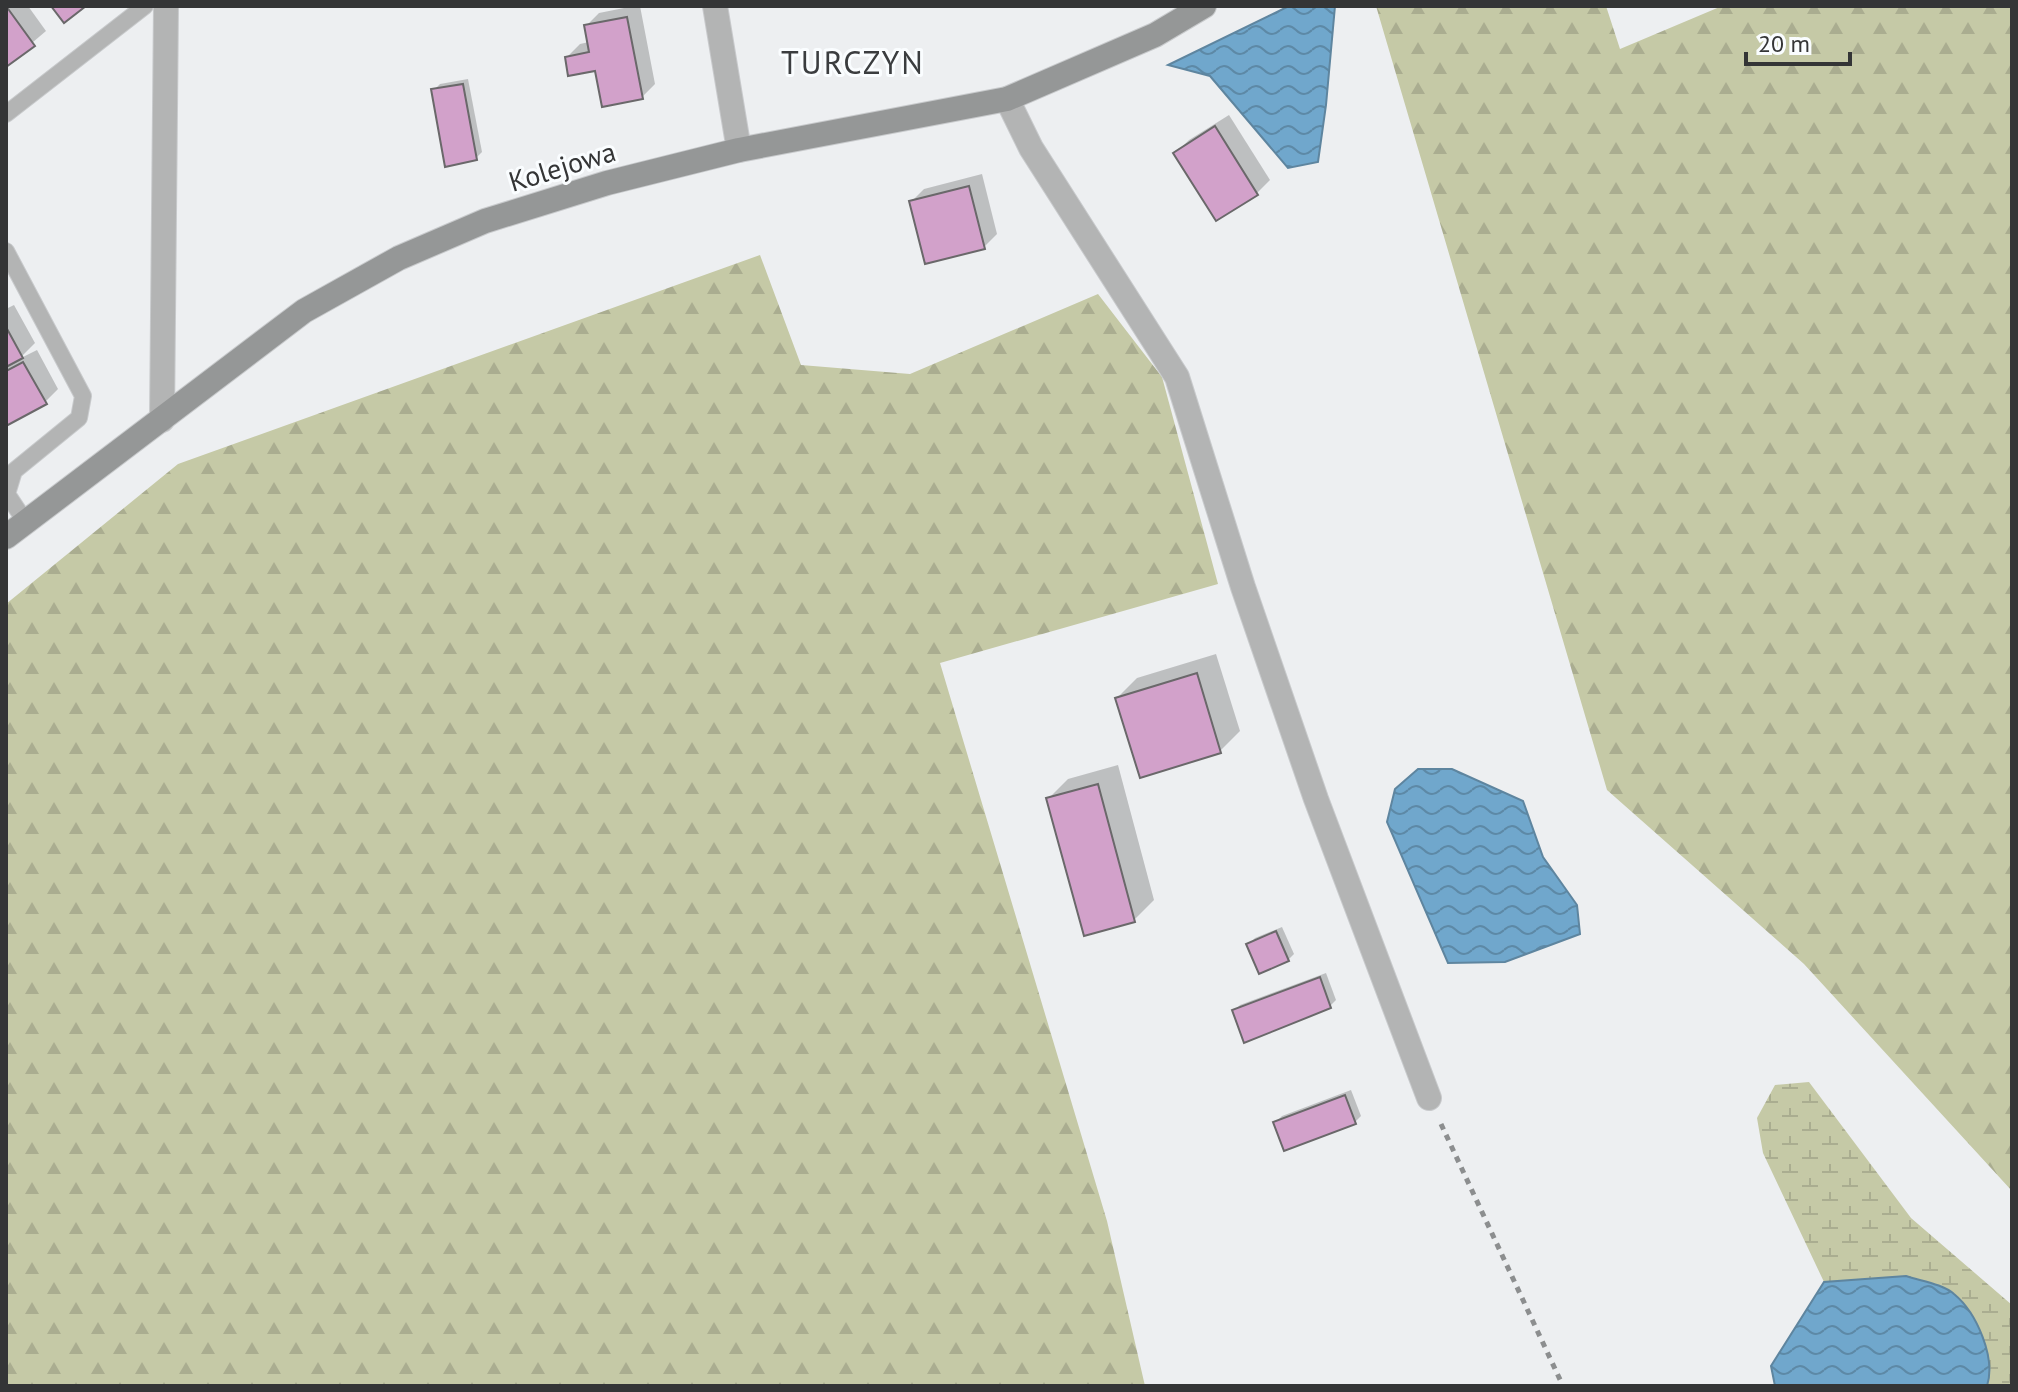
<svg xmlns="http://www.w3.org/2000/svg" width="2018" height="1392" font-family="'PT Sans',sans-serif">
	<defs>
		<pattern id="forest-firs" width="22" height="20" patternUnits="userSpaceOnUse" patternTransform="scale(2)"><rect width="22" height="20" fill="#c5c9a6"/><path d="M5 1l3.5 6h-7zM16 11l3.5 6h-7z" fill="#aaad90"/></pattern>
		<pattern id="wetland-marsh" width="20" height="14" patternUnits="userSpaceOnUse" patternTransform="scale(2)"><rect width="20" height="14" fill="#c5c9a6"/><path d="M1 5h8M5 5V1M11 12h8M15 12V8" fill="none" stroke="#aaad90"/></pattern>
		<pattern id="water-waves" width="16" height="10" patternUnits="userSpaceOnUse" patternTransform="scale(2)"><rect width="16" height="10" fill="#70a7cc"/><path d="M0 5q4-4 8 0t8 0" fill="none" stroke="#5d89a6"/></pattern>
	</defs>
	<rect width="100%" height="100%" fill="#edeff1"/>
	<g fill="url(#forest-firs)">
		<polygon points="1376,6 1606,6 1620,49 1722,6 2012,6 2012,1191 1804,964 1607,790"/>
		<polygon points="760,255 801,365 910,374 1098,294 1162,377 1218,584 940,663 1107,1221 1145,1386 6,1386 6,604 178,464"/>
	</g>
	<polygon fill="url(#wetland-marsh)" points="1809,1082 1911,1218 2012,1305 2012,1386 1775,1386 1771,1366 1824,1282 1763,1153 1757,1118 1775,1085"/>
	<g fill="url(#water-waves)" stroke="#5e859f" stroke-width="2">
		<polygon points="1289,6 1335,6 1326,105 1318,162 1288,168 1210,76 1168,65"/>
		<polygon points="1418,769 1452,769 1523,801 1543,857 1577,905 1580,934 1505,962 1448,963 1387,822 1395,789"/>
		<path d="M1906,1276c15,5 37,8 48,18 23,19 42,64 33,92h-212l-4,-20 53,-84z"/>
	</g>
	<g fill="#0003">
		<polygon points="6,6 28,6 46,31 6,65"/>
		<polygon points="634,6 640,6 655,84 642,97 597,69 567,57 580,44 589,42 586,26 599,13"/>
		<polygon points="468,79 482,152 476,158 434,90 440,84"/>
		<polygon points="1229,115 1270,180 1257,193 1216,219 1176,153 1189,140"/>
		<polygon points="982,174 997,234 984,247 911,202 924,189"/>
		<polygon points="14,305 35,343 19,359 37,350 58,389 45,402 6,424 6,309"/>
		<polygon points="1216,654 1240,731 1220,751 1117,698 1137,678"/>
		<polygon points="1118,765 1154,900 1134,920 1049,798 1068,779"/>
		<polygon points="1282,927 1294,954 1288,960 1249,944 1255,938"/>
		<polygon points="1326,973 1336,1000 1330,1006 1234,1011 1240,1005"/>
		<polygon points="1351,1090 1361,1116 1355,1122 1276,1122 1282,1116"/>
	</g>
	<g fill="#d2a1ca" stroke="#6a686a" stroke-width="2">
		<polygon points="6,6 35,46 6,67"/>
		<polygon points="51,6 86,6 64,23"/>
		<polygon points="627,17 643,99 602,107 595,71 568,76 565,57 589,52 584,25"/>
		<polygon points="463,84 477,160 445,167 431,89"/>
		<polygon points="1215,126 1258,195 1216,221 1173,153"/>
		<polygon points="969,186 985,249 925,264 909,201"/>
		<polygon points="6,327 23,358 6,367"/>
		<polygon points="23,362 47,404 6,426 6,371"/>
		<polygon points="1197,673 1221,753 1140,778 1115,698"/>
		<polygon points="1098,784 1135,922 1084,936 1046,798"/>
		<polygon points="1276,931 1289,961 1259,974 1246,944"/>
		<polygon points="1320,977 1331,1008 1244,1043 1232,1010"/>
		<polygon points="1345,1095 1356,1124 1284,1151 1273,1122"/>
	</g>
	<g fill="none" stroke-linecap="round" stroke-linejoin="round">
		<g stroke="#c8cacc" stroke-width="18">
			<g id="lane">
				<polyline points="6,114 145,6"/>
				<polyline points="6,251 83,396 79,418 14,471 7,494 25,521"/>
			</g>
		</g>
		<g stroke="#c8cacc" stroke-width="26">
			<g id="street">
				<polyline points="715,6 739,150"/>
				<polyline points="1007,99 1031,148 1177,377 1243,587 1316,799 1429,1098"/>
				<polyline points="162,420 166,6"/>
			</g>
		</g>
		<g stroke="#c8cacc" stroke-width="26">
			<polyline id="secondary" points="6,537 304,311 399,258 485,221 607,183 739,150 1007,99 1155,35 1204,6"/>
		</g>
		<polyline stroke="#8c8e8f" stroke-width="5" stroke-dasharray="6 6" stroke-linecap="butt" points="1441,1124 1563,1386"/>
		<use href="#lane" stroke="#b3b4b4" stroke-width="16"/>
		<use href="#street" stroke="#b3b4b4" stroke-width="24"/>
		<use href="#secondary" stroke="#959797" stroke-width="24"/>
	</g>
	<g text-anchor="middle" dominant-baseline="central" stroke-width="6" stroke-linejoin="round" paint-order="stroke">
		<g font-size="28" fill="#343536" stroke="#fafdff">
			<text transform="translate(562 166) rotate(-17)">Kolejowa</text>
		</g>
		<g font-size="32" letter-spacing="2" fill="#3b3d3f" stroke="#fafdff">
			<text x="853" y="62">TURCZYN</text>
		</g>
	</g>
	<rect width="2018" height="1392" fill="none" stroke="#343536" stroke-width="16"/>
	<path d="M1746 52v12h104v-12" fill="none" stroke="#343536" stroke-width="4"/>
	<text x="1758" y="52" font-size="24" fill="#343536" stroke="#fafdff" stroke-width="6" paint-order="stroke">20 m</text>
</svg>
